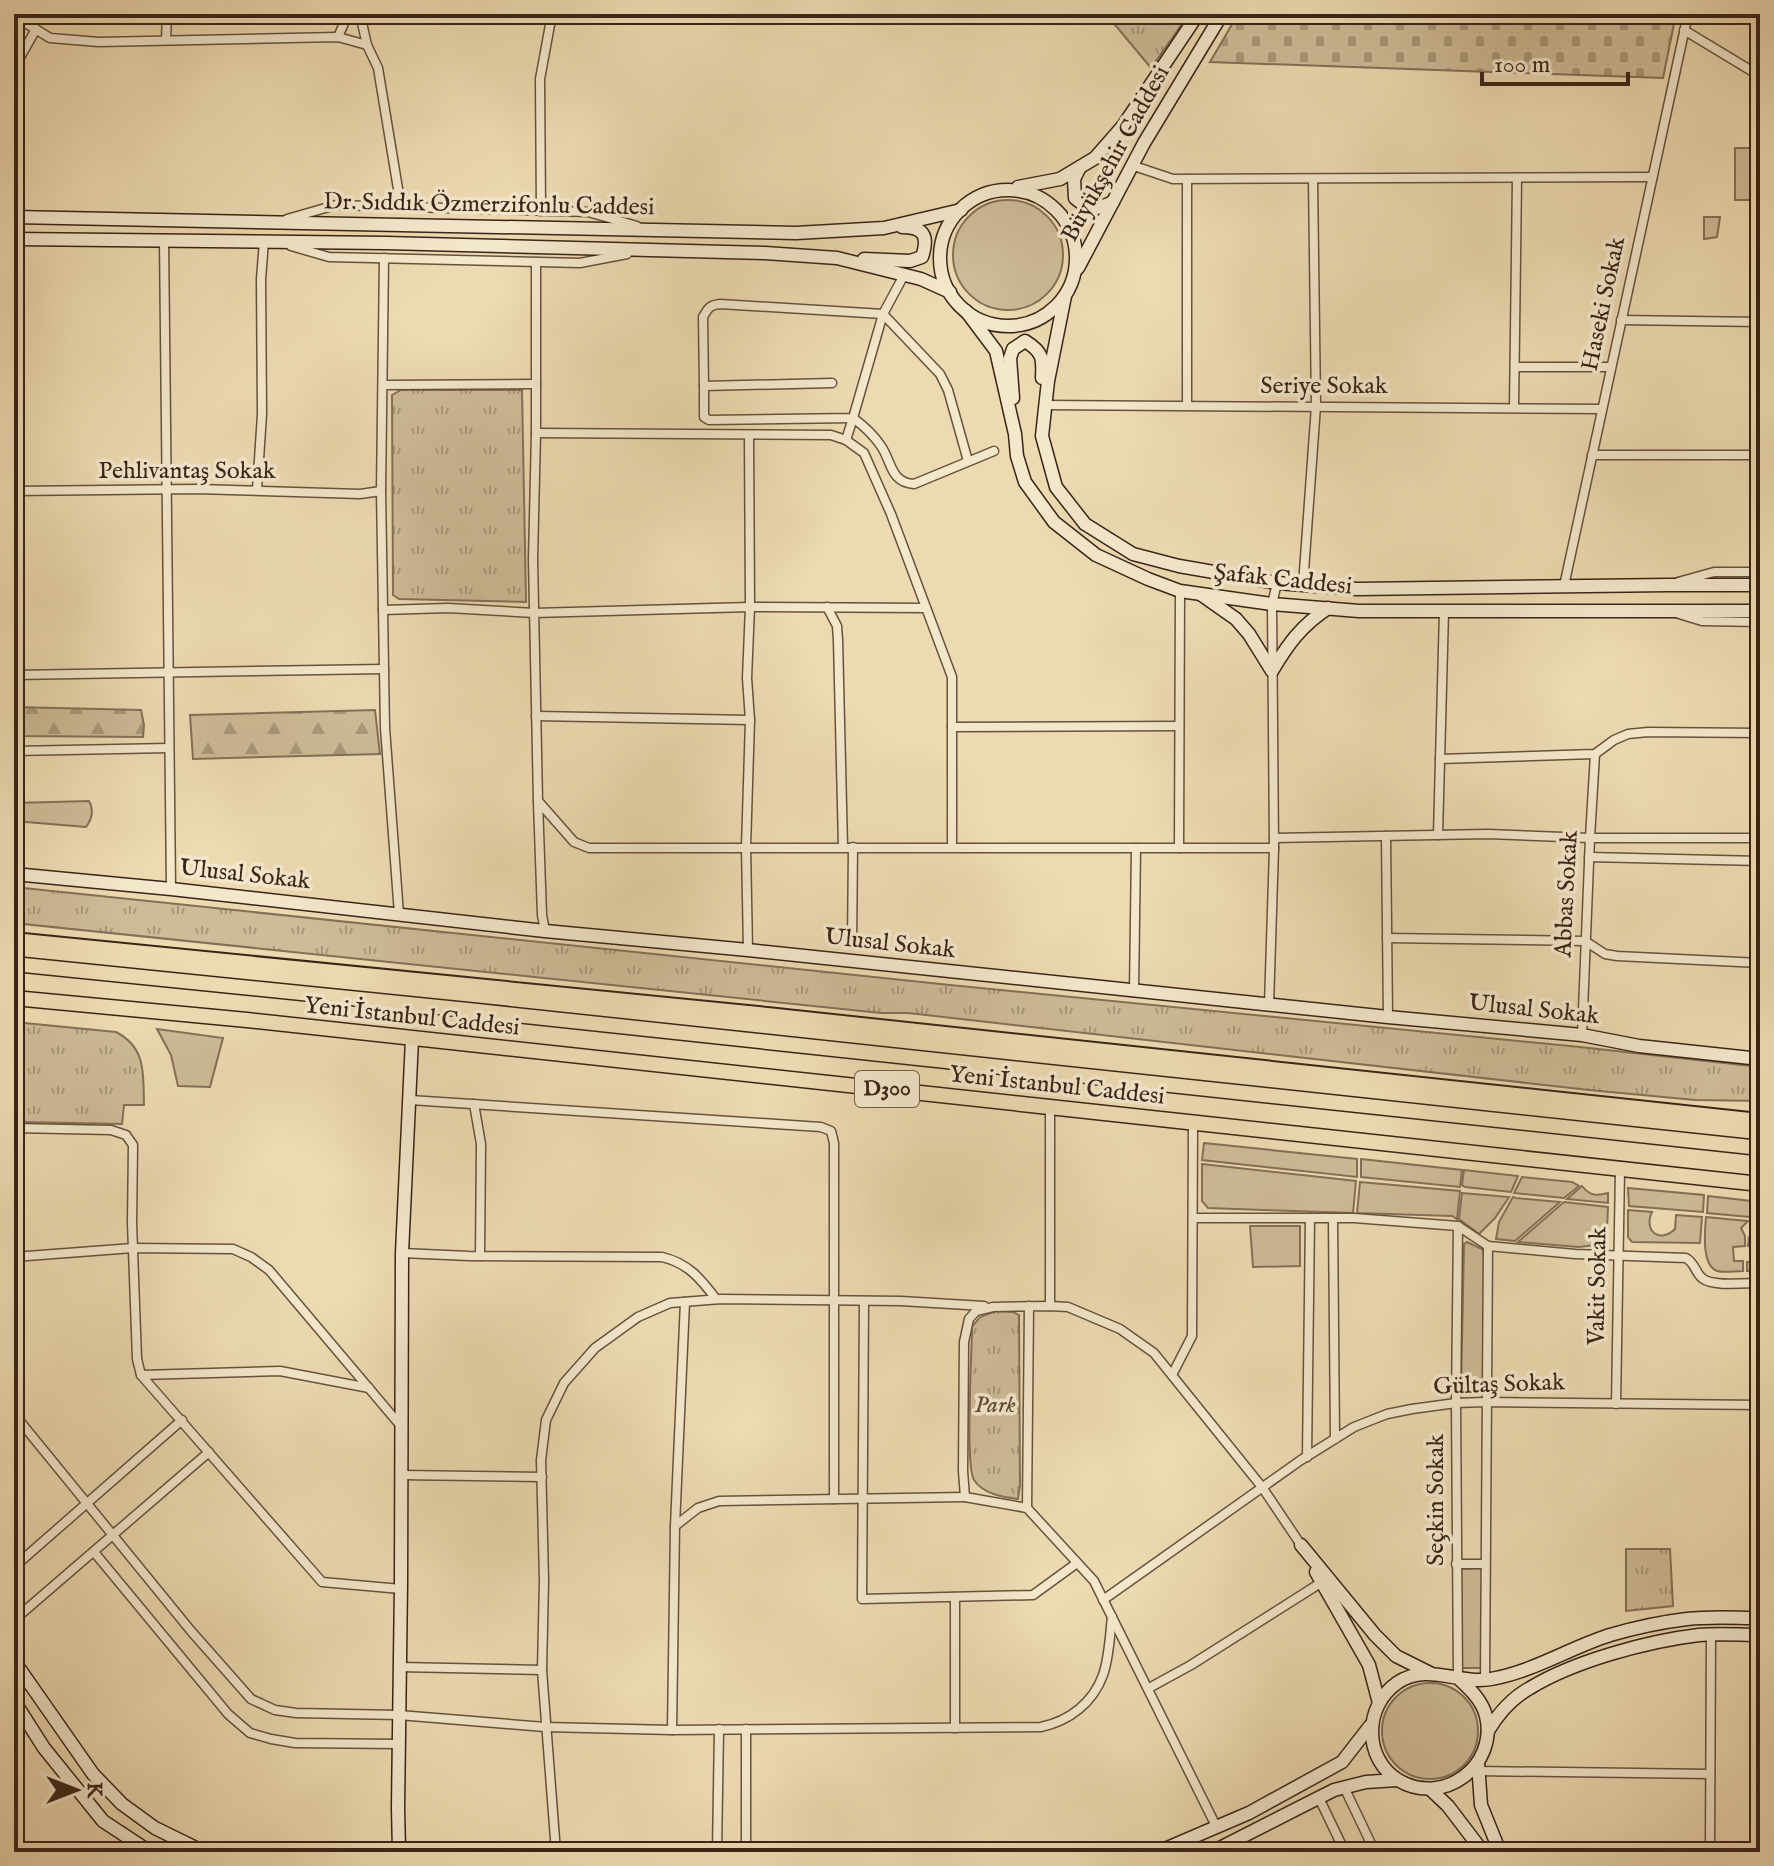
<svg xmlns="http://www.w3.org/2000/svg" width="1774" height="1866" font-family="'IM FELL English',serif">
	<defs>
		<pattern id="forest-firs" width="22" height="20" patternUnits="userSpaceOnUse" patternTransform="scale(2)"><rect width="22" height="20" fill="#cebb97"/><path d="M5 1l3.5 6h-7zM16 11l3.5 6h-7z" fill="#a8987a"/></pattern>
		<pattern id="cemetery-stones" width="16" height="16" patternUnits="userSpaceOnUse" patternTransform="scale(2)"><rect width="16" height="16" fill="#cebb97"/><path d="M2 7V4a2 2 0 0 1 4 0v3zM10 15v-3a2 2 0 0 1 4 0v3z" fill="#a8987a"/></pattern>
		<pattern id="park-tufts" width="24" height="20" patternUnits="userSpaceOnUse" patternTransform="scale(2)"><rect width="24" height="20" fill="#cebb97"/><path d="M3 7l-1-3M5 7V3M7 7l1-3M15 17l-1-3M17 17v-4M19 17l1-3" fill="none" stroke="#a8987a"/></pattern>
	</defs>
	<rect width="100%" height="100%" fill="#eddab1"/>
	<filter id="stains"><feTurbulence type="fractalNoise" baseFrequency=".0025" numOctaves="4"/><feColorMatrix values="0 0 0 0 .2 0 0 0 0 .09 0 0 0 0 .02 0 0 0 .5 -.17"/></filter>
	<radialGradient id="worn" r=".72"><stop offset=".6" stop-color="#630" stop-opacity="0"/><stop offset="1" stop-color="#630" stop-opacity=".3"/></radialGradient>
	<g fill="#cebb97" stroke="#847058" stroke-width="2">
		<rect x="1735" y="148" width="25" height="52"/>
		<circle cx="1008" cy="255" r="55"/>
		<polygon points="1704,217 1720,217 1717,237 1704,239"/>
		<path d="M89,801c5,9 3,18 -3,26l-72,-6v-18z"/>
		<polygon points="157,1029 223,1038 210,1087 178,1086 171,1055"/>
		<polygon points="1204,1143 1357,1159 1357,1177 1202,1160"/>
		<polygon points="1361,1159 1462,1170 1460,1187 1361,1177"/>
		<polygon points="1202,1164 1356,1181 1353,1213 1208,1208 1202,1201"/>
		<polygon points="1464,1170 1518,1176 1511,1192 1465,1187 1462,1185"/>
		<polygon points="1522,1177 1572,1182 1579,1186 1564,1198 1514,1193"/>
		<polygon points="1360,1182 1460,1191 1457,1219 1452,1216 1357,1213"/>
		<path d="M1582,1186c8,10 14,10 26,7v10l-41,-4z"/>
		<polygon points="1628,1188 1704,1195 1703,1212 1629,1206"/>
		<polygon points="1462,1193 1509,1197 1495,1218 1479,1234 1459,1219"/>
		<polygon points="1708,1196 1760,1202 1760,1218 1707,1213"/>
		<polygon points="1513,1197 1516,1198 1560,1202 1515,1241 1496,1239 1499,1222"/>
		<polygon points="1564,1202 1608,1207 1607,1230 1595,1245 1579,1247 1518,1242"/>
		<path d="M1628,1210l24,2c-9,19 8,32 23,17l1,-14 26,2 -2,26 -68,-1 -4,-5z"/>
		<path d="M1706,1217l42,4 -7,7 4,8v10l-12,1 1,14h9v10c-8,0 -19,2 -26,0 -16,-6 -12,-41 -11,-54z"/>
		<polygon points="1750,1221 1760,1222 1760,1271 1747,1271 1747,1262 1756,1262 1757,1246 1748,1246 1749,1237 1754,1234 1756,1230"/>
		<polygon points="1250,1226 1300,1226 1300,1266 1253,1267"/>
		<polygon points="1467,1242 1482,1249 1484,1253 1483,1391 1461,1391 1464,1244"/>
		<polygon points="1482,1568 1483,1668 1459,1668 1460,1569"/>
		<circle cx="1430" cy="1731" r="48"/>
	</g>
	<g fill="url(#forest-firs)" stroke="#847058" stroke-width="2">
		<polygon points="14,707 141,710 144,725 143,737 14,736"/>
		<polygon points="375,710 380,754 193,759 190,715"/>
	</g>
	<polygon fill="url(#cemetery-stones)" stroke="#847058" stroke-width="2" points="1238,14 1676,14 1663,78 1210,62"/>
	<g fill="url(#park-tufts)" stroke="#847058" stroke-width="2">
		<polygon points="1106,14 1189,14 1151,68"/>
		<polygon points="401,390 522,390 526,602 399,599 393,595 392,395"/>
		<polygon points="14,887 950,985 1580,1047 1760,1067 1760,1101 1695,1100 1589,1090 908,1013 881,1013 14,923"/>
		<path d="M14,1022l102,10c31,16 27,43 28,73h-20l-2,19 -104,-2v-57l-4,-2z"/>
		<path d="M996,1311l17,1 6,3 1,171 -2,13c-15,-2 -35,-5 -44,-19 -9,-14 -2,-129 -2,-153l8,-10z"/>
		<polygon points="1626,1549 1670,1549 1673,1606 1626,1611"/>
	</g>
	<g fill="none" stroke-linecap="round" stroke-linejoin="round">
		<g stroke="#66523e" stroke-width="11">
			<g id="street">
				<polyline points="360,14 367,45"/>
				<polyline points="14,16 50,38 99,42 338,37 367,45 378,68 401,207"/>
				<polyline points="1684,30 1760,76"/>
				<polyline points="338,37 348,14"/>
				<polyline points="166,40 167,14"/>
				<polyline points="14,68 36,29"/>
				<polyline points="1131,165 1173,179 1652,177"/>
				<polyline points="1187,179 1187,405"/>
				<polyline points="541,211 540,79 552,14"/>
				<polyline points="287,219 336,205 588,212 637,226"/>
				<polyline points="164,239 171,889"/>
				<polyline points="291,246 329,257 580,263 627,254"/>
				<polyline points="536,262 536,433 533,559 538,801 574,842 589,848 1274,848"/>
				<polyline points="1621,320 1760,322"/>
				<polyline points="1515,367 1611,367"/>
				<path d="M832,383l-128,3 -1,-69c5,-9 7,-12 17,-13l163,10 57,60 8,16 20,71"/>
				<polyline points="384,385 536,384"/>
				<polyline points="704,386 704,417 709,420 853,418 883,314 904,275"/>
				<polyline points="1045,405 1602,409"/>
				<polyline points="1514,408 1517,178"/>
				<polyline points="536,433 831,435 846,440 864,453 891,514 952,677 952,847"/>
				<path d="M846,440l7,-22c11,8 20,16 28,28 11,16 9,36 33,38l80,-33"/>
				<polyline points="1592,455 1760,455"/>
				<polyline points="257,490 262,414 261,279 264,241"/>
				<polyline points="14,491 197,489 360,494 381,491 385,728 399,914"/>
				<polyline points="381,491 384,258"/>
				<polyline points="1678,582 1714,572 1760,572"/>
				<polyline points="1303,585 1316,406 1313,179"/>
				<polyline points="1564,586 1688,14"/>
				<polyline points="827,607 837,626 838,640 843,847"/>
				<polyline points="383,610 448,608 534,613 750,607 926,608"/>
				<polyline points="1679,614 1702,621 1760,622"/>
				<polyline points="14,675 384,669"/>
				<polyline points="536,716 750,720"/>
				<polyline points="952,727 1179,726"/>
				<polyline points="14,751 169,748"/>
				<polyline points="1440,759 1595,754 1614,740 1628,734 1648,732 1760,733"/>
				<polyline points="538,802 542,915 545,931"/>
				<polyline points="1438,835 1444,611"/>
				<polyline points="1386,836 1388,1017"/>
				<polyline points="1274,838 1488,834 1590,838 1760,838"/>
				<polyline points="1179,848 1180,591"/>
				<polyline points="1589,857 1760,861"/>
				<polyline points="1387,938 1585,941 1605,954 1617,956 1760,963"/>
				<polyline points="852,944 853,847"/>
				<polyline points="748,950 746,847 750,720 747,678 750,607 749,435"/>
				<polyline points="1134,992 1136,848"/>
				<polyline points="1269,1005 1274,848 1272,604 1277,583"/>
				<polyline points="1582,1035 1590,838 1595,754"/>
				<polyline points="410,1100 821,1127 831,1131 834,1143 834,1499"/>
				<polyline points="474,1104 481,1144 480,1256"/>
				<polyline points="1050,1106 1050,1306"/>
				<polyline points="14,1128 111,1130 126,1135 133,1145 132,1223 137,1359 141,1375 322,1582 401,1589"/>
				<path d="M1193,1218h161l104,8 30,20 87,8 111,4c9,5 9,14 16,20 10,9 44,5 58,5"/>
				<polyline points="1333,1219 1335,1439"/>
				<path d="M402,1253l67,3 193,1c26,6 39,22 54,42"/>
				<polyline points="14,1257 133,1248 233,1249 251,1257 269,1270 400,1425"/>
				<polyline points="864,1301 862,1599 1033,1595 1077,1563"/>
				<polyline points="141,1375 280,1371 369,1388"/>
				<polyline points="1172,1375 1192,1336 1193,1123"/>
				<polyline points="1616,1404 1620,1170"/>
				<path d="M14,1414l177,217 60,68 24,11 21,3 103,2 146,12 127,3 369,-3c28,-6 52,-24 62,-52 6,-16 7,-41 9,-58"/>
				<polyline points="1307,1457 1310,1218"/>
				<polyline points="401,1475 542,1477"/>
				<polyline points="1027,1508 1029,1306"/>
				<polyline points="675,1526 698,1508 719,1501 965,1497"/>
				<polyline points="94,1552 228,1714 250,1733 271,1739 295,1743 399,1744"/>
				<polyline points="1456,1564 1485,1564"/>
				<polyline points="14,1567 182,1420"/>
				<polyline points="1103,1600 1301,1460 1354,1427 1387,1414 1412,1409 1456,1403 1485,1402 1760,1405"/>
				<polyline points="14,1620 209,1452"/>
				<polyline points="400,1667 542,1670"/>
				<polyline points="1458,1678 1456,1403 1458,1226"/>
				<polyline points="1485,1680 1488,1246"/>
				<polyline points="1149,1688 1191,1665 1322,1582"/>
				<polyline points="955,1728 955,1597"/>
				<polyline points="746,1729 746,1852"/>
				<polyline points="672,1730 675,1526 685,1302"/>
				<polyline points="1477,1771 1710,1774"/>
				<polyline points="1344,1787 1375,1852"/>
				<polyline points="1319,1798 1345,1852"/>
				<polyline points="1217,1828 1094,1581 1027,1508 965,1497 963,1471 964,1342 969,1319 976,1311 993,1307 1050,1306 1068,1307 1120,1329 1154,1353 1262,1487 1301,1545"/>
				<polyline points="556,1852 542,1670 544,1580 541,1460 546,1420 564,1383 595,1348 638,1317 670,1303 721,1299 901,1301 984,1306"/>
				<polyline points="717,1852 719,1729"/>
				<polyline points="1710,1852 1711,1635"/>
			</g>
		</g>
		<g stroke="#392418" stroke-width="15">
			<g id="secondary">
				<path d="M1080,167l-6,12 1,19c16,14 20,12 38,4"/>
				<polyline points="1018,187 1060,179 1095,158 1123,126 1198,14"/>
				<circle cx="1008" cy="258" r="68"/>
				<polyline points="14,217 796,233 884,228 961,210"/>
				<polyline points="14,239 386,243 765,253 837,258 921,279 950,292"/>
				<path d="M864,259l46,2 12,-4c7,-21 2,-30 -20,-30"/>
				<polyline points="1078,268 1144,143 1222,14"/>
				<polyline points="1065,296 1048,381 1042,436 1056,487 1085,524 1133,554 1179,566 1277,583 1357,589 1669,585 1760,585"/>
				<polyline points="966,311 996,351 1015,434 1017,456 1025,482 1054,522 1096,555 1148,579 1180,591 1272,604 1359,611 1760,611"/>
				<path d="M1013,398l-3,-40 3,-9 12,-8c18,11 18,17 17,37"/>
				<path d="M1202,595l34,24 13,15 23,37c16,-27 29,-45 56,-63"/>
				<polyline points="14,874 171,889 545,931 748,950 1388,1017 1582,1035 1639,1046 1760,1059"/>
				<polyline points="1301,1545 1375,1635 1396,1656 1430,1673"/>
				<polyline points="1316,1572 1369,1665 1379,1703"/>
				<polyline points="14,1661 93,1774 122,1804 155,1828 204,1852"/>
				<path d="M1458,1678c11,10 24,22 28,38 12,50 -43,91 -88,64 -35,-22 -34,-74 -1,-97 30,-21 62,2 94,-4 44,-8 78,-31 119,-44 24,-7 52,-13 77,-16 24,-3 49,-1 73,-1"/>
				<polyline points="14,1701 44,1748 103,1821 150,1852"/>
				<path d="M1488,1731c10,-17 24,-33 42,-43 44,-27 118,-47 169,-53 20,-2 41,0 61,0"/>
				<polyline points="1478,1763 1481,1805 1500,1852"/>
				<polyline points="1430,1789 1448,1806 1483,1852"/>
				<polyline points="399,1852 398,1808 401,1584 402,1253 412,1039"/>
				<polyline points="1158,1852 1249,1813 1342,1762 1370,1726"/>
				<polyline points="1212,1852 1334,1790 1366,1782 1397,1780"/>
			</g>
		</g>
		<g stroke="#392418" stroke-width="17">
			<g id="highway">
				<polyline points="14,964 478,1011 1760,1148"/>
				<polyline points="14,998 247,1020 1760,1184"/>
			</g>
		</g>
		<use href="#street" stroke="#f3e7cc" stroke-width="8"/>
		<use href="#secondary" stroke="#f3e7cc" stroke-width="12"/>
		<use href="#highway" stroke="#eddab1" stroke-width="14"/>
		<polyline stroke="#392418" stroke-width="2" points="14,932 768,1007 1760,1113"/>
	</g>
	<g text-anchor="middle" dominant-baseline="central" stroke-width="7" stroke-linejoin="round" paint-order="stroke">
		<rect fill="#f3e7cc" stroke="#715e4e" stroke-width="2" x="855" y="1071" width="64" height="36" rx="6"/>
		<g font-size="22" font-weight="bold" fill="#392418">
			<text x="887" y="1089">D300</text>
		</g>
		<g font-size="24" fill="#392418" stroke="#f3e7cc">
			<text transform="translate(1116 154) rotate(-61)">Büyükşehir Caddesi</text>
			<text transform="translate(489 205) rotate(1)">Dr. Sıddık Özmerzifonlu Caddesi</text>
			<text transform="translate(1604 304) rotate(-78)">Haseki Sokak</text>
			<text x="1324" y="386">Seriye Sokak</text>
			<text x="187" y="471">Pehlivantaş Sokak</text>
			<text transform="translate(1283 580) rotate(6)">Şafak Caddesi</text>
			<text transform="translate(245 875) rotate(6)">Ulusal Sokak</text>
			<text transform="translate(1567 894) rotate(-87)">Abbas Sokak</text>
			<text transform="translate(890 944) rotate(6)">Ulusal Sokak</text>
			<text transform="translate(1534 1010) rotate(6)">Ulusal Sokak</text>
			<text transform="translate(412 1017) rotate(6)">Yeni İstanbul Caddesi</text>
			<text transform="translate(1057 1086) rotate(6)">Yeni İstanbul Caddesi</text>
			<text transform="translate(1598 1286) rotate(-89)">Vakit Sokak</text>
			<text transform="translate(1499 1385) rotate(-2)">Gültaş Sokak</text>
			<text transform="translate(1436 1500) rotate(-90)">Seçkin Sokak</text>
		</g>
		<g font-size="24" font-style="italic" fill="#5e4a38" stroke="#f3e7cc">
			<text x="995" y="1405">Park</text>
		</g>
	</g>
	<rect width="1774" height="1866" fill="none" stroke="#eddab1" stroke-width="48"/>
	<rect x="16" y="16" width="1742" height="1834" fill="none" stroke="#392418" stroke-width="4"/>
	<rect x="24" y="24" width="1726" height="1818" fill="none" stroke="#392418" stroke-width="2"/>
	<g transform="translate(76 1790) rotate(90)" stroke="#f3e7cc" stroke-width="6" paint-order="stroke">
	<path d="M0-6L14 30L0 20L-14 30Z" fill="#392418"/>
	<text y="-12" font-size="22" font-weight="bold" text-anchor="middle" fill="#392418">K</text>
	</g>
	<path d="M1482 72v12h146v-12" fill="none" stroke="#392418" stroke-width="4"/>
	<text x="1494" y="72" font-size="24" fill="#392418" stroke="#f3e7cc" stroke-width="6" paint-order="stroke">100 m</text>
	<rect width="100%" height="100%" filter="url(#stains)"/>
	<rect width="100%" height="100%" fill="url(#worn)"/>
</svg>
